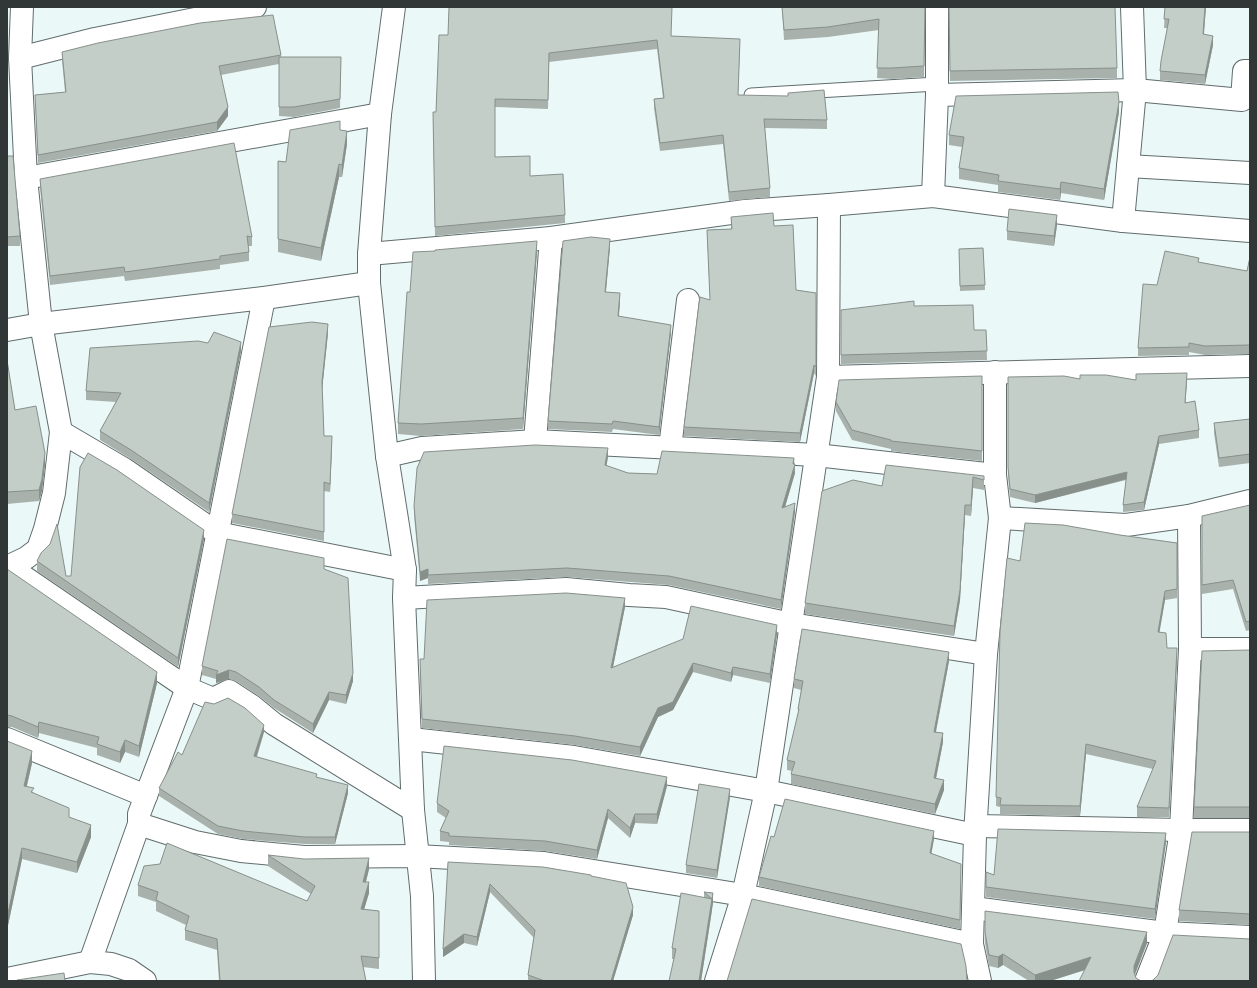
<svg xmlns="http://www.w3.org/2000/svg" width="1257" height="988" font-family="'PT Sans',sans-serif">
	<rect width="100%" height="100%" fill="#ebf8f8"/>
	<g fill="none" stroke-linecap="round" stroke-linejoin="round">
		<g stroke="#616c6c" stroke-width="15">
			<polyline id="lane" points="751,95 937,84"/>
		</g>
		<g stroke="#616c6c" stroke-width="24">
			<g id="street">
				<polyline points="20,58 95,39 255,7"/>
				<polyline points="937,95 1135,90 1242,100 1244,71 1250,71"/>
				<polyline points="1128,166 1250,173"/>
				<polyline points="26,178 380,114"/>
				<polyline points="933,196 937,95 937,7"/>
				<polyline points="1123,221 1135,90 1132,7"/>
				<polyline points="369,254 551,238 745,211 829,205 933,196 1123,221 1250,231"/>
				<polyline points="7,330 41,324 264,298 369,283"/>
				<polyline points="828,377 1250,366"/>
				<polyline points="61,432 124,469 217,533 405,570"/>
				<polyline points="535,441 551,238"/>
				<polyline points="670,448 688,300"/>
				<polyline points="387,456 422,448 535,441 816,455 995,475"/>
				<polyline points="1000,518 1126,525 1189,516 1250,501"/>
				<polyline points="8,566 187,688 213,699 229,691 252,706 274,724 413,810"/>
				<polyline points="7,567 26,558 38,549 45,529 54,493 61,432 41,324 26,178 20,58 22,7"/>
				<polyline points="404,598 566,589 629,595 666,597 791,624 986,654"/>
				<polyline points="1190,649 1250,649"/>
				<polyline points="7,739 146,796"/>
				<polyline points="411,739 574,757 766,791 975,835"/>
				<polyline points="139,824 195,842 241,851 304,857 417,856 544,863 743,895 972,944"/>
				<polyline points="975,826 1181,830 1250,830"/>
				<polyline points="973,908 1165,933 1250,937"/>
				<polyline points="90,962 139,824 139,814 187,688 264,298"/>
				<polyline points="7,979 90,962 111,964 129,970 145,981"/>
				<polyline points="716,981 743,895 766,791 828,377 829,205"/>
				<polyline points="980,981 972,944 975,835 986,654 1000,518 995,475 995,372"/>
				<polyline points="1146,981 1165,933 1181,830 1190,649 1189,516"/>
			</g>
		</g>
		<g stroke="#616c6c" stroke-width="24">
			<polyline id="secondary" points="394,7 380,114 369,254 369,283 387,456 405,570 404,598 413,810 422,896 424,981"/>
		</g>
		<use href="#lane" stroke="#fff" stroke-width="13"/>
		<use href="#street" stroke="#fff" stroke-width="22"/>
		<use href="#secondary" stroke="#fff" stroke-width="22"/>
	</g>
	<g fill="#a8b1ac">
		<polygon points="782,7 925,7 924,77 892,79 877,78 879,30 828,37 784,40"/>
		<polygon points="949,7 1117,68 1117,78 950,81"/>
		<polygon points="1165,7 1206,7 1204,34 1213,45 1205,84 1160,80 1160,71 1168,28 1164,28"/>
		<polygon points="448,35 671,36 740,48 738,95 827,120 827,129 765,128 770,188 770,197 729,201 723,144 660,151 654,108 654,99 663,98 657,49 549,62 548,109 495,107 495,157 530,176 565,215 565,223 435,236 433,112 436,112"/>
		<polygon points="62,52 281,55 281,57 341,57 340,108 294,117 279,116 279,64 221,75 228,116 217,131 38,163 35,95 65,92 62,60"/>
		<polygon points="1119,112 1104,200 1061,193 1060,200 998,192 998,185 959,179 959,168 962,147 949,145 949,135"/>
		<polygon points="340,130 347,144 342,177 339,177 321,261 278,252 278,161 286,162"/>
		<polygon points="7,156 20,236 20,246 7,246"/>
		<polygon points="40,179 252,237 252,246 248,246 249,252 249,261 220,265 220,269 125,281 124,276 50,285 40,188"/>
		<polygon points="731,217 774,226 796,290 816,293 816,376 814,373 800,442 684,436 684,427 710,300 707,230 731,229"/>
		<polygon points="1057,225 1054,246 1007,240 1007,231"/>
		<polygon points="610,247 606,292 620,301 619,316 671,333 659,435 613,429 612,432 548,429 548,421"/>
		<polygon points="983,248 985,290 960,291 959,249"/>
		<polygon points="537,252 523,429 421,436 398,434 398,423 410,292"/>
		<polygon points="1250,257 1250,354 1205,355 1189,352 1189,355 1138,356 1138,348 1157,285 1199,262 1247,271"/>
		<polygon points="914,306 974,330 986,330 987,360 841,364 841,310"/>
		<polygon points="328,333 322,389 324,436 332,445 330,492 324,491 324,541 232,523 232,514"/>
		<polygon points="241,351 209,512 131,459 100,440 100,431 116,402 86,400 86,391"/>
		<polygon points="7,360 15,410 45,465 42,491 39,501 7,504"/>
		<polygon points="982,376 982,461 891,451 891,449 852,440 836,411 836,402"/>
		<polygon points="1008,377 1136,380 1187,380 1185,403 1199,430 1199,438 1159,444 1144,510 1123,512 1123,505 1126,480 1035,503 1010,497 1008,474"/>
		<polygon points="1250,419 1250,463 1219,467 1214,433 1214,423"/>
		<polygon points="608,457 606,466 628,473 657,474 794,464 795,473 785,507 795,512 781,609 669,585 567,577 428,584 428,578 420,581 414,515 414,506"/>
		<polygon points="984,476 984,490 973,488 971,516 965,515 960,600 954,636 805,614 805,603 882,486"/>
		<polygon points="1250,505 1250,630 1246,631 1233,589 1202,594 1202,516"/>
		<polygon points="1120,535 1177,543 1177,598 1165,600 1159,632 1167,648 1177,657 1169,817 1137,817 1137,807 1153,769 1086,754 1080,816 1000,814 1000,807 996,806 996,797 1020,561"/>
		<polygon points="204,539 178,667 37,571 37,561 66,576 71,576"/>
		<polygon points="7,569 157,683 139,757 125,752 120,763 97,755 97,748 39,733 38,738 12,727 7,727"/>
		<polygon points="324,569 353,681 346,704 329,700 313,733 274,708 259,696 236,681 229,679 216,683 216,679 202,675 202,666"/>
		<polygon points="625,607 613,667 777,634 770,683 733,675 731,682 693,672 673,710 658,717 640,756 575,745 422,728 420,668 424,659"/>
		<polygon points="1250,650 1250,818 1194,818 1194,807"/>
		<polygon points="949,661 936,732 943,742 936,779 944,790 935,814 791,784 791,774 792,771 787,770 787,760 798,715 798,709 801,690 794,688 794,679"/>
		<polygon points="264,732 257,757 317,778 348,793 335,844 305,844 243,839 218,834 159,796 159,788"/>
		<polygon points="7,741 32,763 27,786 34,793 69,817 91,837 77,873 22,859 7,930"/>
		<polygon points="667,786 657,824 635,823 630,838 608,818 597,859 545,851 449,845 449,842 440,841 440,831 446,818 437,812 437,803"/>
		<polygon points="730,797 717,878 686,873 686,865"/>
		<polygon points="1250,832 1250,925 1179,921 1179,910"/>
		<polygon points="774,837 934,839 931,854 961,864 960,929 759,886 759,877"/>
		<polygon points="1166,842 1155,919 986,897 986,872 994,875"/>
		<polygon points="268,855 369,869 366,882 369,893 364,909 379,911 379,969 363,967 366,981 219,981 217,950 185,940 185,930 186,925 156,911 156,902 138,896 138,885 307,901 311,894 268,866"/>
		<polygon points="448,862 591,876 633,915 613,981 528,981 528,975 534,938 490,892 477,946 464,943 443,957"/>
		<polygon points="704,892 713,893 713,903 701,981 674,959 672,959 672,948 704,897"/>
		<polygon points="985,932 1147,943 1135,975 1136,978 1085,970 1050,981 1029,981 1003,965 998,968 989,966 985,943"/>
	</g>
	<g fill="#88908c">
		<polygon points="1205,7 1206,7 1203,43 1203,34"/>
		<polygon points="1213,36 1213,45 1205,84 1205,75"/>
		<polygon points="1119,102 1119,112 1104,200 1104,189"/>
		<polygon points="228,107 228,116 217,131 217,122"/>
		<polygon points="347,131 347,144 342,177 342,165"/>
		<polygon points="339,164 339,177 321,261 321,248"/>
		<polygon points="1061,182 1061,193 1060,200 1060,189"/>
		<polygon points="1057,215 1057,225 1054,246 1054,236"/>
		<polygon points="610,239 610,247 605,300 605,292"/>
		<polygon points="537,241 537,252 523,429 523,418"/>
		<polygon points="620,293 620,301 618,324 618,316"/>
		<polygon points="328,324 328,333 322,391 322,382"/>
		<polygon points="671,325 671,333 659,435 659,427"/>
		<polygon points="241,342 241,351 209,512 209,503"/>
		<polygon points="814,365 814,373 800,442 800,433"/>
		<polygon points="1187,373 1187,380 1185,410 1185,403"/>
		<polygon points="332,436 332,445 330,492 330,484"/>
		<polygon points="1159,436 1159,444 1144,510 1144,502"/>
		<polygon points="608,448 608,457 605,474 605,465"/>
		<polygon points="45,453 45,465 42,491 39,501 39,490"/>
		<polygon points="794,458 795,473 782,517 782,508"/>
		<polygon points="1127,472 1127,479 1035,503 1035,495"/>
		<polygon points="973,477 973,488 971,516 971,505"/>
		<polygon points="795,503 795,512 781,609 781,600"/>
		<polygon points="965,505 965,515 960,600 954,636 954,626"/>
		<polygon points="204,530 204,539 178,667 178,658"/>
		<polygon points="428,569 428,578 420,581 420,572"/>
		<polygon points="1165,591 1165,600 1158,641 1158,632"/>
		<polygon points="625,598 625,607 611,677 611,668"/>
		<polygon points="777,625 777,634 770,683 770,674"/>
		<polygon points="1177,648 1177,657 1169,817 1169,808"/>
		<polygon points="949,652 949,661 934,741 934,732"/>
		<polygon points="693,663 693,672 673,710 658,717 640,756 640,747 658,708"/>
		<polygon points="733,667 733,675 731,682 731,673"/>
		<polygon points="229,670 229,679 216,683 216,675"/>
		<polygon points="157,672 157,683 139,757 139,746"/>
		<polygon points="353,673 353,681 346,704 346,695"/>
		<polygon points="329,692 329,700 313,733 313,724"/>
		<polygon points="39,722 39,733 38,738 38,727"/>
		<polygon points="264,725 264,732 254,764 254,756"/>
		<polygon points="943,733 943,742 934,788 934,778"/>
		<polygon points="125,740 125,752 120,763 120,752"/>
		<polygon points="1086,744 1086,754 1080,816 1080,806"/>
		<polygon points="32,751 32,763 24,797 24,786"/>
		<polygon points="667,777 667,786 657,824 657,814"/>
		<polygon points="944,780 944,790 935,814 935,804"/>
		<polygon points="348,785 348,793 335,844 335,837"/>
		<polygon points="730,789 730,797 717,878 717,870"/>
		<polygon points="608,809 608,818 597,859 597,850"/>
		<polygon points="635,814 635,823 630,838 630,828"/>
		<polygon points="91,825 91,837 77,873 77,862"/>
		<polygon points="934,831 934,839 930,861 930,853"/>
		<polygon points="1166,833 1166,842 1155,919 1155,909"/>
		<polygon points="22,848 22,859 7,930 7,918"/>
		<polygon points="369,858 369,869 363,893 363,882"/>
		<polygon points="369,882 369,893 361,920 361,909"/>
		<polygon points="490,884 490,892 477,946 477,937"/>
		<polygon points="713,893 713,903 712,909 712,899"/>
		<polygon points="712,899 712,910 701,981 699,981"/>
		<polygon points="633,907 633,915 613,981 611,981"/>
		<polygon points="1147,932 1147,943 1134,976 1134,966"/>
		<polygon points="464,934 464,943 443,957 443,949"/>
		<polygon points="1003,954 1003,965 998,968 998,957"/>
		<polygon points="1091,957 1091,968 1050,981 1035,981 1035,975"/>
	</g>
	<g fill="#c3cec8" stroke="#88908c">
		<polygon points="449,7 672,7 671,36 740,39 738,95 788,96 788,93 824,90 827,120 764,119 770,188 729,192 723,135 660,143 654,99 664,98 657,40 549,53 548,100 495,99 495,157 530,156 530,176 563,174 565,215 435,227 433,112 436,112 439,35 448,35"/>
		<polygon points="782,7 925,7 924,66 892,68 877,68 879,19 828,27 784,30"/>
		<polygon points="949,7 1115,7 1117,68 950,71"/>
		<polygon points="1165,7 1205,7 1203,34 1213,36 1205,75 1160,71 1161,61 1169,19 1164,19"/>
		<polygon points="273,15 281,55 219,66 228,107 217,122 38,155 35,95 66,92 62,52 98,43 200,23"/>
		<polygon points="279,57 341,57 340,99 294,107 279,107"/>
		<polygon points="1118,92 1119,102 1104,189 1061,182 1060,189 998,181 999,175 959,168 964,137 949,135 956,96"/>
		<polygon points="340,121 340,130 347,131 342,165 339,164 321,248 278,239 278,161 286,162 290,130"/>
		<polygon points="234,143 252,237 247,236 249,252 220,256 220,259 125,272 124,267 50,276 40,179"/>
		<polygon points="7,156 13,156 20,236 7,237"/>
		<polygon points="1009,209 1057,215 1054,236 1007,231"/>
		<polygon points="773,213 774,226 793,225 796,290 816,293 816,367 814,365 800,433 684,427 699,303 700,297 710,300 707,230 732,229 731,217"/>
		<polygon points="591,237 610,239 605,292 620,293 618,316 671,325 659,427 613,421 612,424 548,421 563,241"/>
		<polygon points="537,241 523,418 421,424 398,423 407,292 410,292 413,252 435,251 435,250"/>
		<polygon points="983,248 985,285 960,286 959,249"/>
		<polygon points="1165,251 1199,258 1198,262 1247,271 1250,257 1250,345 1205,346 1189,343 1189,347 1138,348 1143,284 1157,285"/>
		<polygon points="914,301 914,306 973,305 974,330 986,330 987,351 841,355 841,310"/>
		<polygon points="312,322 328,324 322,382 324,436 332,436 330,484 324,482 324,532 232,514 269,327"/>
		<polygon points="214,332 241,342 209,503 131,450 100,431 121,393 86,391 90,348 198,341 208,343"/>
		<polygon points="7,360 15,410 36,406 45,453 42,479 39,490 7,492"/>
		<polygon points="1187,373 1185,403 1195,401 1199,430 1159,436 1144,502 1123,505 1127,472 1035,495 1010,489 1008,467 1008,377 1064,376 1080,379 1080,375 1106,375 1136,380 1136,374"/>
		<polygon points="982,376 982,451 891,441 891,440 852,430 836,402 839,380"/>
		<polygon points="1250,419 1250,454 1219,458 1214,423"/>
		<polygon points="535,445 608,448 605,465 628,473 657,474 662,451 794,458 793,464 795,464 782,508 795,503 781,600 669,576 567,568 428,575 428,569 420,572 414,506 417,468 424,452"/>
		<polygon points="88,453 117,470 204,530 178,658 37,561 41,553 50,544 57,524 66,576 71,576 80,467"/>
		<polygon points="886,465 984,476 984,480 973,477 971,505 965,505 960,590 954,626 805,603 822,491 853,480 882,486"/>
		<polygon points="1250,505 1250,621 1246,622 1233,580 1202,585 1202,516"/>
		<polygon points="1025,523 1063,525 1120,535 1177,543 1177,589 1165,591 1158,632 1166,633 1167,648 1177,648 1169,808 1137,807 1156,761 1086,744 1080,806 1000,805 1001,798 996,797 1000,632 1007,558 1020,561"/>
		<polygon points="227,539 324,558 324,569 348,578 353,673 346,695 329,692 313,724 274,700 259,687 236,672 229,670 216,675 218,671 202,666"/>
		<polygon points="7,569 157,672 139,746 125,740 120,752 97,744 99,737 39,722 38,727 12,716 7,715"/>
		<polygon points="566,593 625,598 611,668 683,639 691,606 777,625 770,674 733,667 731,673 693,663 673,702 658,708 640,747 575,736 422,719 420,659 424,659 427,600"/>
		<polygon points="802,629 949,652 934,732 943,733 934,778 944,780 935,804 791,774 795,762 787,760 799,709 798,709 803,681 794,679"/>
		<polygon points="1250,650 1250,807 1194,807 1202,651"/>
		<polygon points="228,698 245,708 264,725 254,756 317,774 316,777 348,785 335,837 305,837 243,831 218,826 159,788 178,752 182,755 205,702 214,704"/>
		<polygon points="7,741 32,751 24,786 34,788 31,792 69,808 69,817 91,825 77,862 22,848 7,918"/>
		<polygon points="444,746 572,760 667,777 657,814 635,814 630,828 608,809 597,850 545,841 449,836 449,833 440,831 449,811 437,803"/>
		<polygon points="699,784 730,789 717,870 686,865"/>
		<polygon points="785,799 934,831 930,853 961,864 960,920 759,877 771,836 774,837"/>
		<polygon points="998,829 1166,833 1155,909 986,887 986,872 994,875"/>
		<polygon points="1192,832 1250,832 1250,914 1179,910"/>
		<polygon points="167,843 307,901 315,886 268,855 304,859 369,858 363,882 369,882 361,909 379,911 379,958 361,956 366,981 220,981 217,939 185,930 189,916 156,900 158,892 138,885 144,866 160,864"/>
		<polygon points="448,862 543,867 591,875 591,876 626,883 633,907 611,981 545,981 528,975 535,930 490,884 477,937 464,934 443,949"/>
		<polygon points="704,892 713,893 712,899"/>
		<polygon points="681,893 712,899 699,981 669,981 676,949 672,948"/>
		<polygon points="752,899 961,944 966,966 967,981 727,981"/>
		<polygon points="985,911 1147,932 1134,966 1134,972 1136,978 1141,981 1079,981 1091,957 1035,975 1003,954 998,957 989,955 985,932"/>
		<polygon points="1173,935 1250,939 1250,981 1151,981 1153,980 1158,975"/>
		<polygon points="64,973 65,981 17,981 17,980"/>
	</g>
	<rect width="1257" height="988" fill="none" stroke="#313636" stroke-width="16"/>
</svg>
